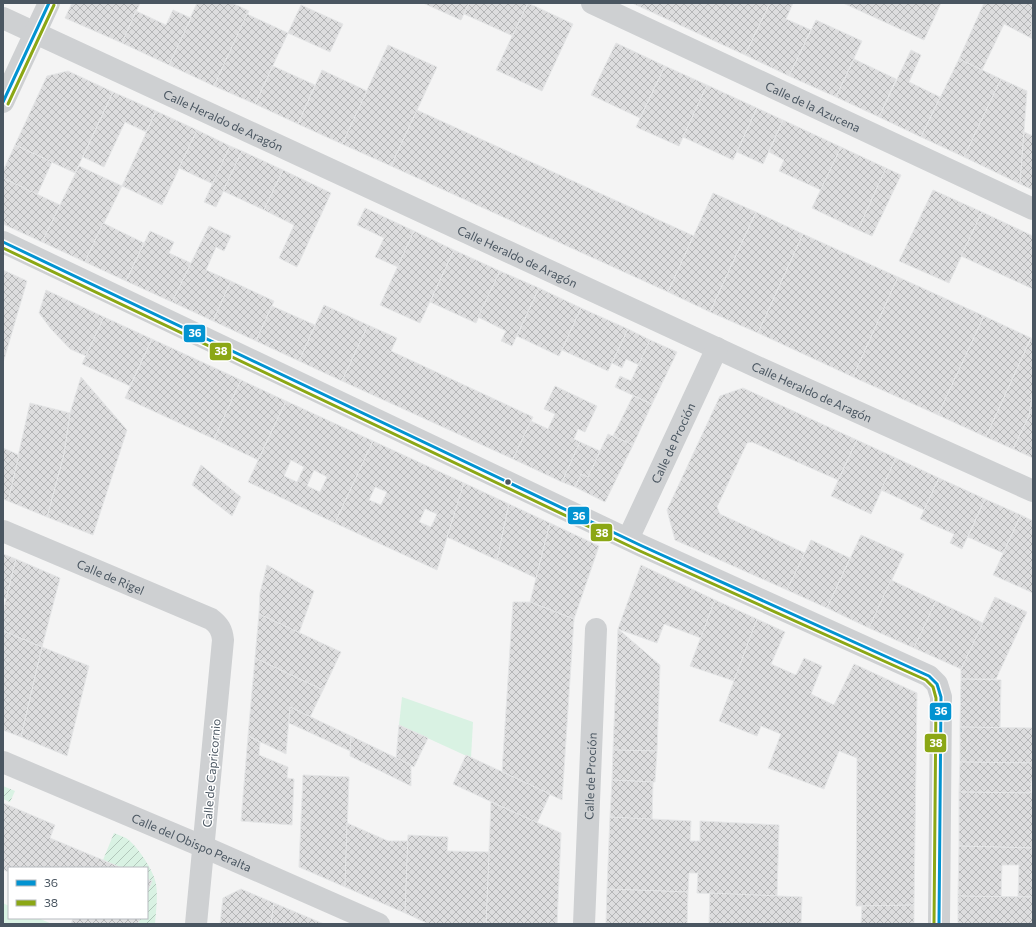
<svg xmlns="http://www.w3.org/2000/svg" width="1036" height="927" font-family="Commissioner,sans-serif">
	<defs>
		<pattern id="garden-furrows" width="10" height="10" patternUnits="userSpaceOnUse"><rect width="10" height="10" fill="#d9f2e3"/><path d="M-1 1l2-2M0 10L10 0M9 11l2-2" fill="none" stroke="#b2c7bb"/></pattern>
		<pattern id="building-cross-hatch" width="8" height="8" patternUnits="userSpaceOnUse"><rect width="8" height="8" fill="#ddddde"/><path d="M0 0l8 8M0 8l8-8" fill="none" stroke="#b5b6b7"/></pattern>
	</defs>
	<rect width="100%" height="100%" fill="#f4f4f4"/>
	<g fill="#d9f2e3">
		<polygon points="402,697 473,722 471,758 399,725"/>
		<polygon points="3,903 9,906 9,918 38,918 52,924 3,924"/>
	</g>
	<g fill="url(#garden-furrows)">
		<polygon points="3,786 15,791 10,802 3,799"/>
		<path d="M114,833c4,2 8,3 12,5 11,7 28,33 30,46 2,13 0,27 -1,40h-17l2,-6h7v-26l4,-11 -4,-2v-11h-25l-19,-8z"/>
	</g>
	<g fill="url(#building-cross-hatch)" stroke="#e5e6e7" fill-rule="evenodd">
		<polygon points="72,3 140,3 122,43 65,18"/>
		<polygon points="197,3 232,3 249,11 214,86 169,65"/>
		<polygon points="423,3 469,3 461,20"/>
		<polygon points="469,3 528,3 513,36 464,14"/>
		<polygon points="528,3 573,24 542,91 496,70"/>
		<polygon points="632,3 770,3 745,55"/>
		<polygon points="770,3 793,3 786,19 811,30 789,76 745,55"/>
		<polygon points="843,3 941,3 924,40"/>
		<polygon points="984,3 1033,3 1033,8 1031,38 1004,24 982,70 959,59"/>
		<polygon points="301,5 343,24 330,52 288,33"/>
		<polygon points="1033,8 1033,39 1031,38"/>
		<polygon points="173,10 191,18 169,65 122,43 136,11 166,25"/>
		<polygon points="247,14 288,33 255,104 214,86"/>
		<polygon points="816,20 862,41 836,97 789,76"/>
		<polygon points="616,43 665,66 640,118 591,95"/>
		<polygon points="388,45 437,67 391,166 342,144"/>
		<polygon points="911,50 921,55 909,82 940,97 921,137 879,117"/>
		<polygon points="854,59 896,79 879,117 836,97"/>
		<polygon points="959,59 1001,79 964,157 921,137"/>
		<polygon points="273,66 315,85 298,124 255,104"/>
		<polygon points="665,66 707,85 679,146 636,127"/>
		<polygon points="322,70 367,91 342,144 298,124"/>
		<polygon points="68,71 113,92 75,173 15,145 47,76"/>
		<polygon points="1001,79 1027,91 1020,184 964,157"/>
		<polygon points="707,85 757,108 733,160 683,137"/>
		<polygon points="113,92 156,111 146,132 125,122 104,167 83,157"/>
		<polygon points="757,108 783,120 763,164 737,152"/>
		<polygon points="417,110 694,236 668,292 391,166"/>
		<polygon points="156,111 197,130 162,205 122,186"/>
		<polygon points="783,120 841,147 821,190 779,171 784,160 769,152"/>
		<polygon points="197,130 230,146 213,184 179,168"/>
		<polygon points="1024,132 1033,136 1033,190 1020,184"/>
		<polygon points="15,145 52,162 37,195 3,178 3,171"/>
		<polygon points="230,146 242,151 216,207 204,202"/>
		<polygon points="841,147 886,168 858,230 812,208"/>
		<polygon points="242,151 283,170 264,210 223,191"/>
		<polygon points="79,166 122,186 85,262 42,242"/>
		<polygon points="886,168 901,175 872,236 858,230"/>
		<polygon points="283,170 331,193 297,267 279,258 294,225 264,210"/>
		<polygon points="3,178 60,205 42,242 3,224"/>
		<polygon points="933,190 982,212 949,283 899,261"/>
		<polygon points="713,193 756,212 710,312 668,292"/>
		<polygon points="365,208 414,231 398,267 375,257 384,238 357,225"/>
		<polygon points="756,212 803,234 758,333 710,312"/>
		<polygon points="982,212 1033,236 1033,289 961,256"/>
		<polygon points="103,223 144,243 126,281 85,262"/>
		<polygon points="209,226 231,236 224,251 216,247 206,270 231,281 213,321 172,302"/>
		<polygon points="150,231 174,242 169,253 191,263 172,302 126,281"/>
		<polygon points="414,231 454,250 420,323 380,305"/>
		<polygon points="803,234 898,277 853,377 758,333"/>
		<polygon points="454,250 500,271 476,323 430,302"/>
		<polygon points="3,270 27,281 3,363"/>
		<polygon points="500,271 539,288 512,346 501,341 506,331 478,317"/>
		<polygon points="898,277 984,316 938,415 853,377"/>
		<polygon points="231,281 274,301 256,341 213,321"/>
		<polygon points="539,288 581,308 559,356 517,336"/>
		<polygon points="46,290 104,317 86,356 70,349 51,329 39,313"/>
		<polygon points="324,305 368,325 342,381 299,361"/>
		<polygon points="272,306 315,325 299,361 256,341"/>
		<polygon points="581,308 628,329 608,371 562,350"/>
		<polygon points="984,316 1031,338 986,437 938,415"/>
		<polygon points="104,317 152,339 130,386 82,364"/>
		<polygon points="368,325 397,338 391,351 533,417 513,459 342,381"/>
		<polygon points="628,329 650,340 639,365 626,359 622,368 612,363"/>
		<polygon points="1031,338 1033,339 1033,391 1029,416 1013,449 986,437"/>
		<polygon points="152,339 241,380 214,439 125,398"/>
		<polygon points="650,340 677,352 652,404 615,387 620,376 631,381"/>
		<polygon points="81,377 127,430 93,535 47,517 64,454 70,413"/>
		<polygon points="241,380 286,401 258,460 214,439"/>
		<polygon points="555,386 597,406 585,432 578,429 574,439 580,442 562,482 513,459 531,421 548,429 555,414 544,409"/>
		<polygon points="743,388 857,440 838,480 752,442 747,443 717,507 720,514 805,553 787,590 675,540 667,510 720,396"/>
		<polygon points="1033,391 1033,458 1013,449 1029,416"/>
		<polygon points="633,396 652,404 633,445 613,436"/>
		<path d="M286,401l87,40 -38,82 -87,-41zM291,460l13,7 -7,15 -13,-6zM314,470l13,7 -7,15 -13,-6z"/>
		<polygon points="30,403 70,413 64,454 47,517 8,501"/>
		<polygon points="608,434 633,445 605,502 575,487 581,474 588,477"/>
		<polygon points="857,440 896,458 871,514 831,496"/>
		<path d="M373,441l91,42 -27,87 -102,-47zM375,487l12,5 -6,13 -12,-5zM425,509l12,5 -6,13 -12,-5z"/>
		<polygon points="580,442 600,451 588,477 581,474 575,487 562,482"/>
		<polygon points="3,448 19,455 8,501 3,499"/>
		<polygon points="896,458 939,478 924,510 881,490"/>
		<polygon points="201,465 241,497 232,516 192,485"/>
		<polygon points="939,478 985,499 962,549 950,543 954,534 920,519"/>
		<polygon points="464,483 509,504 497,560 447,537"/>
		<polygon points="985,499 1021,515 1003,553 968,537"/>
		<polygon points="509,504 550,523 536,578 497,560"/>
		<polygon points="1021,515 1033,521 1033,593 993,575"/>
		<polygon points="550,523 599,546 574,619 530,602"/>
		<polygon points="861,535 904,554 869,628 827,608"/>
		<polygon points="811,540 850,558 827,608 787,590"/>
		<polygon points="3,554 16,559 6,599 3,598"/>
		<polygon points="16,559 60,578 42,647 3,631 3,611"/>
		<polygon points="267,565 314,591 299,633 259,614 260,593"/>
		<polygon points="641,565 715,600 701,638 664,624 657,643 618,629"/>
		<polygon points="891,580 936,601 914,648 869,628"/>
		<polygon points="995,597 1027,612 996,679 961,679 961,669"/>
		<polygon points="715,600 757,619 734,681 690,666"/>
		<polygon points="936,601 983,623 961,669 914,648"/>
		<polygon points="513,602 530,602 574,619 562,800 502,772"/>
		<polygon points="259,614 341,652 323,690 255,658"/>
		<polygon points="757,619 785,632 771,664 796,675 804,658 822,666 811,694 834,705 854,664 917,693 914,905 856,906 857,758 839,751 824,789 768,768 781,734 761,726 757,736 719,721"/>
		<polygon points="618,629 660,665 657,751 613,750"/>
		<polygon points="3,631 42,647 21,737 3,730"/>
		<polygon points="42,647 89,666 67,756 21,737"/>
		<polygon points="255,658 323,690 310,717 290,707 286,754 248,736"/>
		<polygon points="961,679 1001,680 1000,728 960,727"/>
		<polygon points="290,707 351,736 350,751 289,723"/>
		<polygon points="399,725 428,738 414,767 396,759"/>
		<polygon points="960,727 1033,728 1033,763 960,762"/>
		<polygon points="248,736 260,742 259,755 288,767 287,778 294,779 292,825 241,821"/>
		<polygon points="351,736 411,765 411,786 350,756"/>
		<polygon points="613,750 657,751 655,782 612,780"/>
		<polygon points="466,755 550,794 537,823 453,784"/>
		<polygon points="960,762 1033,763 1033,781 1031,781 1031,793 959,792"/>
		<polygon points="303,775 349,777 345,887 299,867"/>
		<polygon points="612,780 653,782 652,820 610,817"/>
		<polygon points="959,792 1033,793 1033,848 959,846"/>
		<polygon points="491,802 561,833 557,924 486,924"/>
		<polygon points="3,803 55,825 50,838 122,868 9,868 9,872 3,870"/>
		<polygon points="610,817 691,821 690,841 700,841 700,821 779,825 777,896 697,893 698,873 689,873 688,892 607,889"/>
		<polygon points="347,823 388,841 408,841 405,913 345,887"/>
		<polygon points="408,835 448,837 447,851 489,852 486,924 429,924 405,913"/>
		<polygon points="959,846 1033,848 1033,897 1018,897 1019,865 1002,865 1001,897 958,896"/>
		<polygon points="147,879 152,881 147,892"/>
		<polygon points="241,889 274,903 271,924 220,924 223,898"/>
		<polygon points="607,889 688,892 687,924 606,924"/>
		<polygon points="710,893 802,897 801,924 709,924"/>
		<polygon points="958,896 1033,897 1033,924 958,924"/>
		<polygon points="274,903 324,924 271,924"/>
		<polygon points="914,905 914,924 861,924 862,906"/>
		<polygon points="73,918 140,918 138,924 71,924"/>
	</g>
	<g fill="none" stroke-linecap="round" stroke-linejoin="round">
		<g stroke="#ced0d2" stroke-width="22">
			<path id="s1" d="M592,3l441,206"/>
			<path id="s2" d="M3,18l752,348 278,125"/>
			<polyline points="3,102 49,3"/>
			<polyline points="3,242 642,546 929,676 937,684 941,697 939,924"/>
			<path id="s3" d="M3,531l208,88c8,6 11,11 12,21l-27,284"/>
			<path id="s4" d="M628,539l89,-191"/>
			<path id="s5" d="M3,762l201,85 175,77"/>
			<path id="s6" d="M584,924l12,-295"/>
		</g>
		<g stroke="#fff" stroke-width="6">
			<g id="bus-1">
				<polyline points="3,102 49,3"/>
				<polyline points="3,242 642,546 929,676 937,684 941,697 939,924"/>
			</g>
		</g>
		<g stroke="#fff" stroke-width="6">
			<g id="bus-2">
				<polyline points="8,104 54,5"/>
				<polyline points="3,248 640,551 926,680 933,687 936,698 934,924"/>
			</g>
		</g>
		<use href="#bus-1" stroke="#0293d1" stroke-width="3"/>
		<use href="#bus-2" stroke="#8ba715" stroke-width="3"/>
	</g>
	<circle fill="#4a5661" stroke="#fff" stroke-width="1.5" cx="508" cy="482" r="3.5"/>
	<g text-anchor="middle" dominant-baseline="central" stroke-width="3" stroke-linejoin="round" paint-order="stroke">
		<g font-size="12" fill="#4a5661" stroke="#fff">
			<text stroke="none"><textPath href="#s1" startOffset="244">Calle de la Azucena</textPath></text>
			<text stroke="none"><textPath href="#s2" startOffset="243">Calle Heraldo de Aragón</textPath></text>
			<text stroke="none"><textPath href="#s2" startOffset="567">Calle Heraldo de Aragón</textPath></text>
			<text stroke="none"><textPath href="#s2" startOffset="891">Calle Heraldo de Aragón</textPath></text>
			<text stroke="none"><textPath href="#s4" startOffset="106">Calle de Proción</textPath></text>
			<text stroke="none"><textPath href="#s3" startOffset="117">Calle de Rigel</textPath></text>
			<text transform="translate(211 773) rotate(-85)">Calle de Capricornio</text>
			<text stroke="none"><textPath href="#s6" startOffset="148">Calle de Proción</textPath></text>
			<text stroke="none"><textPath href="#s5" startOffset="205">Calle del Obispo Peralta</textPath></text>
		</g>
	</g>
	<g stroke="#fff" stroke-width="1.5">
		<rect x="183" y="324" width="23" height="19" rx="4" fill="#0293d1"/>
		<rect x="209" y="342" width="23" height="19" rx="4" fill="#8ba715"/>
		<rect x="567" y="506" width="23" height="19" rx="4" fill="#0293d1"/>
		<rect x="590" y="523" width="23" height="19" rx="4" fill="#8ba715"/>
		<rect x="929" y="702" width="23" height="19" rx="4" fill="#0293d1"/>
		<rect x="924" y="733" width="23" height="20" rx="4" fill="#8ba715"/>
	</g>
	<g font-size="11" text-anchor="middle" font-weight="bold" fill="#fff">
		<text x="195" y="337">36</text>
		<text x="221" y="355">38</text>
		<text x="579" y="520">36</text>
		<text x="602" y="537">38</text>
		<text x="941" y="715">36</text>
		<text x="936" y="747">38</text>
	</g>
	<rect width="1036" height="927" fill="none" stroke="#4a5661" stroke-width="8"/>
	<rect x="8" y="867" width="140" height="52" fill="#ffffff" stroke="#b7bbc0"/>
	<rect x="16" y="880" width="20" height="6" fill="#0293d1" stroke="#b7bbc0"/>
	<text x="44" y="887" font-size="12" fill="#4a5661">36</text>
	<rect x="16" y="900" width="20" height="6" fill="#8ba715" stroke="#b7bbc0"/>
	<text x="44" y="907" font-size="12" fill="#4a5661">38</text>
</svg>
